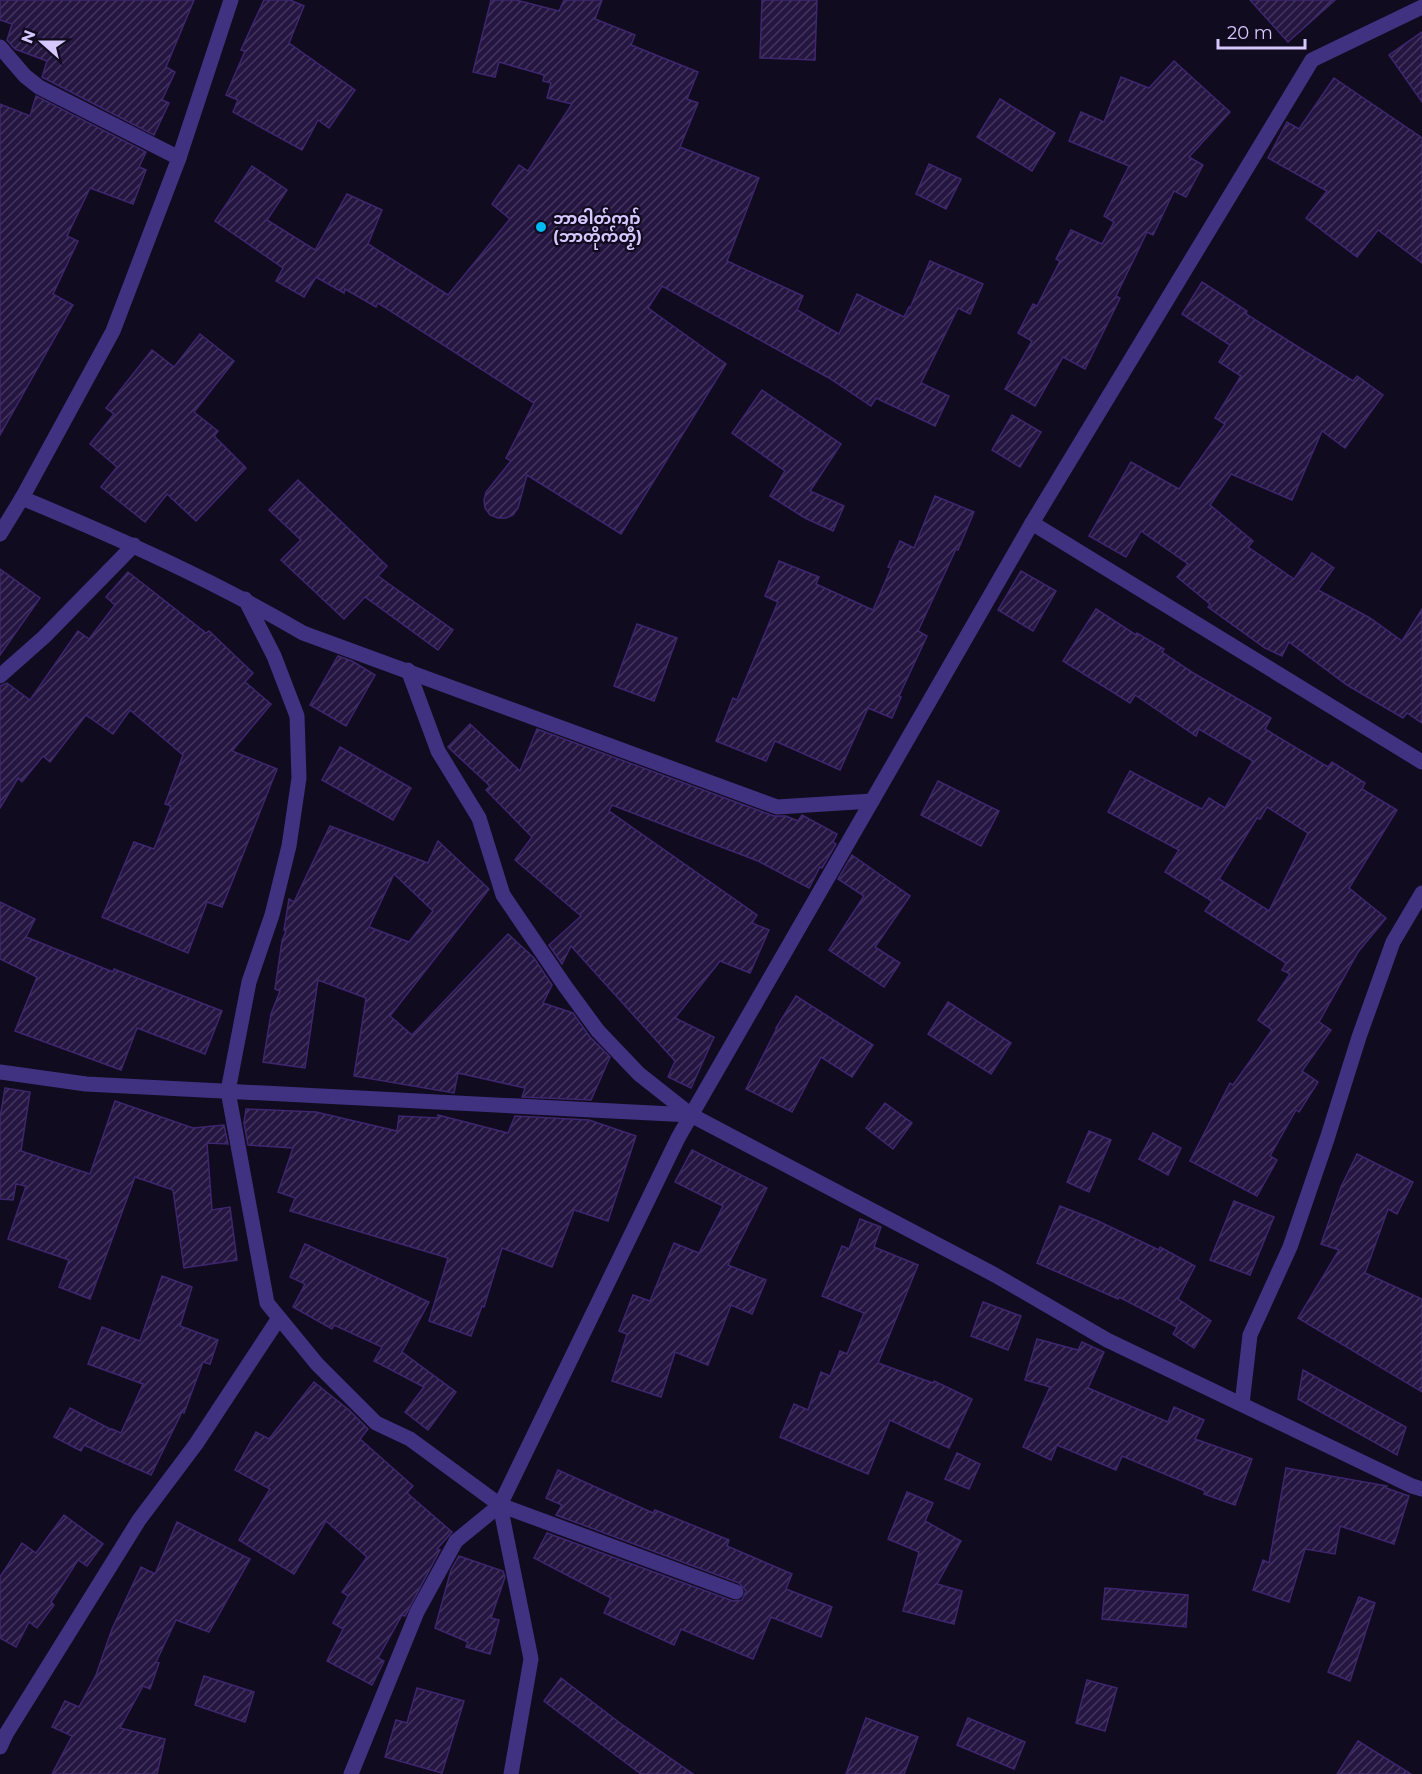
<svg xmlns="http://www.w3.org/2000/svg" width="1422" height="1774" font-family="Montserrat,'Noto Sans Myanmar',sans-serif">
	<defs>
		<pattern id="building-hatch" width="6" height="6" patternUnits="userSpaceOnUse" patternTransform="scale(1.5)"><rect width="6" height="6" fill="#241541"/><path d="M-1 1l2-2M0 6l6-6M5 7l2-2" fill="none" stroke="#43365e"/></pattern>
	</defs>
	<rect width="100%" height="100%" fill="#110b1f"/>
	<g fill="url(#building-hatch)" stroke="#3e266f" stroke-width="1.5" fill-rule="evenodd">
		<polygon points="0,0 194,0 166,67 175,72 162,100 169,103 154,135 42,77 47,61 15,49 7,40 12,24 0,20"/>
		<polygon points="264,0 290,0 304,6 289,43 355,90 329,128 318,120 302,150 233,112 238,100 226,95 245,51 241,50"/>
		<polygon points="491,0 516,0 559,11 564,0 602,0 595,19 635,35 631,45 698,72 687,99 698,103 680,147 759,178 727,261 803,296 797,310 839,334 857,294 904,317 909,307 910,308 930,261 983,284 970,314 958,308 921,383 949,396 935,426 876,398 871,406 829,378 662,286 648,308 726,364 621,534 527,475 518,508 513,515 506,518 498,518 490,515 485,508 484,500 486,492 511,461 506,458 534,403 378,303 376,307 345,289 344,293 316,277 304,297 276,281 283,268 215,221 252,166 287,190 267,220 315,250 347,194 382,210 368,244 448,295 510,219 492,204 519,165 528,171 572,104 547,98 551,83 543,81 544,75 499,62 495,77 473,72"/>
		<polygon points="762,0 817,0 815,60 760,58"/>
		<polygon points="1250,0 1335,0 1288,42"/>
		<polygon points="1422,32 1422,102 1389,55"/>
		<polygon points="1174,61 1230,112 1189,157 1203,165 1186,197 1174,191 1153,235 1147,232 1116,296 1120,298 1085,369 1063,357 1035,406 1005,389 1032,341 1018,333 1033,304 1037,306 1060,261 1056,259 1071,230 1102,244 1114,222 1104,216 1129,166 1069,141 1081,112 1104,122 1121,77 1149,88"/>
		<polygon points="1334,78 1422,138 1422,263 1378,230 1357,257 1306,218 1327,191 1268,158 1287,122 1299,129"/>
		<polygon points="36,96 146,152 139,167 146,170 133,204 90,188 67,236 78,241 53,294 73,305 0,435 0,104 30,116"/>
		<polygon points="1000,99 1055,133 1032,171 977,137"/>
		<polygon points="929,164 961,179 946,209 916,194"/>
		<polygon points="1202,282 1247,311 1246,314 1303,350 1353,381 1357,376 1383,395 1345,448 1322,431 1292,500 1231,474 1210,505 1253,541 1248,547 1294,579 1312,553 1334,568 1318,590 1370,618 1402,641 1422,609 1422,723 1407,713 1403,718 1347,685 1289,642 1282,656 1265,648 1208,607 1210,604 1177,577 1188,564 1141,531 1126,557 1089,536 1131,462 1179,489 1225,424 1215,418 1241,376 1219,362 1230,345 1182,314"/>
		<polygon points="200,334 234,361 194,412 218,431 214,436 246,468 196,521 167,494 145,522 101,487 117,467 90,444 114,414 106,408 152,350 174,367"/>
		<polygon points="762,390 841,444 810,491 844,506 833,531 805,518 770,496 785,471 732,433"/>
		<polygon points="1012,415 1041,432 1020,467 992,450"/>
		<polygon points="298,480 387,566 378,576 453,630 438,650 365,597 344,619 281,560 301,540 269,510"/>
		<polygon points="935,496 974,512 958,550 956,549 918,631 927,636 899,696 901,697 892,718 868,708 840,770 775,741 766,761 716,741 733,698 737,700 778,602 765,596 779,561 819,577 816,584 873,610 891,568 888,567 900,541 914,548"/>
		<polygon points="0,569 40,598 0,655"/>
		<polygon points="1021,571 1056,591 1033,631 998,610"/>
		<polygon points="128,572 206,633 209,631 253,673 245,682 271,704 232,751 277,769 222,907 207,902 188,953 102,917 134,842 154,849 171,806 165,804 183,755 130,710 113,734 86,715 50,762 43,756 22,782 18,778 0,808 0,686 7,683 30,700 78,631 89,639 115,605 106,597"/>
		<path d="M1096,609l40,26 1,-2 27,16 -2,3 33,22 76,44 -6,11 63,38 4,-5 33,21 -3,6 35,21 -48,78 37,30 -28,34 -39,70 12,8 -29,41 16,11 -19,30 -3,-2 -26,46 7,4 -20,36 -67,-35 40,-78 3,2 39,-55 -14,-10 32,-46 -8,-4 4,-7 -81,-52 7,-10 -47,-29 14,-22 -71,-38 22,-41 72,38 7,-11 16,10 28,-47 -54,-32 -3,7 -61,-41 -5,8 -67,-42zM1267,807l41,26 -39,78 -50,-32 38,-61 3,1z"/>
		<polygon points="637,624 677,638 654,701 614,686"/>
		<polygon points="338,656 352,661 375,675 346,726 310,705"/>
		<polygon points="470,724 520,771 537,729 774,816 786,816 798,821 802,815 837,834 833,842 836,844 822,868 820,867 809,888 758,861 612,805 609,811 757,915 752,923 769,930 750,973 720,961 675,1018 714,1037 691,1088 668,1077 675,1061 571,946 562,964 549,945 581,916 515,860 532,837 486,790 490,786 448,747"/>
		<polygon points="340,747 411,788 393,820 322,780"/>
		<polygon points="938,781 999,811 981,846 921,815"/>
		<path d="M330,826l98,37 10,-22 51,48 -99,127 22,19 96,-101 26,24 18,27 -9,18 30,10 17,24 20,20 -19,43 -69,-3 3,-9 -67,-15 -4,20 -100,-17 12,-78 -48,-18 -13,88 -42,-6 8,-48 9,-23 -5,-2 7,-48 4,-10 -2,-1 5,-31 5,3zM394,874l39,37 -24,31 -40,-15z"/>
		<polygon points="852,855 910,896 875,947 900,963 884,987 829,950 864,896 838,879"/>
		<polygon points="0,902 35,919 26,937 113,972 114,969 222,1011 205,1054 137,1028 121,1070 15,1031 37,977 0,959"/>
		<polygon points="796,996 873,1045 852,1077 821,1057 792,1112 746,1089 777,1028 776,1028"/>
		<polygon points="948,1002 1011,1043 991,1074 928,1034"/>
		<polygon points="5,1088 30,1092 21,1151 90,1174 115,1101 193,1128 224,1125 228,1144 207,1143 212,1210 230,1207 237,1260 184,1268 173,1190 135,1177 90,1299 59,1287 69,1260 8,1239 26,1186 16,1184 13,1200 0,1199 0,1118"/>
		<polygon points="885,1103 912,1123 893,1149 866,1128"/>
		<polygon points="246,1109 316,1112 397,1131 399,1116 438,1118 438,1115 508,1133 515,1116 589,1120 636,1136 608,1221 574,1210 552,1267 502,1248 484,1307 482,1306 471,1336 429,1321 448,1258 290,1211 295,1198 278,1192 293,1148 248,1145 244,1123"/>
		<polygon points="1089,1131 1111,1140 1089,1192 1067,1182"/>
		<polygon points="1153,1133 1181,1148 1168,1175 1139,1159"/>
		<polygon points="692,1150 767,1188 728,1265 766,1280 752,1314 731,1305 708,1365 675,1352 661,1397 612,1381 627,1334 619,1331 633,1295 650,1301 674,1243 699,1253 723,1206 675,1182"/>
		<polygon points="1357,1154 1413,1182 1397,1214 1388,1209 1365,1273 1422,1299 1422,1392 1298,1318 1339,1250 1321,1244 1341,1187"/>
		<polygon points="1234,1201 1274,1217 1250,1275 1210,1260"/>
		<polygon points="1060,1206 1098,1221 1159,1250 1160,1247 1195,1266 1178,1299 1211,1321 1194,1348 1173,1334 1177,1327 1119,1297 1118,1299 1037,1263"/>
		<polygon points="860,1219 881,1227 874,1247 918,1265 878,1363 933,1383 934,1381 972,1399 949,1448 890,1420 868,1474 780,1437 794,1404 808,1410 821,1372 830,1376 840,1351 847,1354 864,1313 822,1296 842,1246 849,1249"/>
		<polygon points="305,1244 429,1302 402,1352 456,1392 428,1430 405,1412 424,1387 374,1361 382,1347 334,1325 332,1329 293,1307 305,1284 290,1277"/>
		<polygon points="162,1276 192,1287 180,1326 218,1340 210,1364 203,1362 184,1413 182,1412 151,1475 84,1445 81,1451 54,1437 70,1408 112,1430 112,1429 121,1433 143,1384 88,1364 102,1327 140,1341"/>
		<polygon points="983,1302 1021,1316 1008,1350 971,1336"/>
		<polygon points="1037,1339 1078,1350 1082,1342 1104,1352 1088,1388 1168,1422 1174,1407 1204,1420 1195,1439 1252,1459 1235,1505 1204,1494 1205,1491 1122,1456 1116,1470 1057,1445 1051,1460 1023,1447 1050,1387 1025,1380"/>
		<polygon points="1303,1370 1406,1427 1397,1455 1298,1399"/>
		<polygon points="314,1382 349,1410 368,1429 360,1439 413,1486 407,1493 452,1532 437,1549 440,1550 405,1616 402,1615 378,1658 384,1661 372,1685 327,1661 343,1629 333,1623 348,1596 342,1592 367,1557 326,1521 294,1574 239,1540 270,1489 235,1470 256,1432 269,1439"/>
		<polygon points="957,1453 980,1464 969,1489 945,1479"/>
		<polygon points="1286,1468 1387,1486 1386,1488 1409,1496 1394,1544 1340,1526 1335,1554 1305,1549 1289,1602 1253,1590 1263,1560 1269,1563"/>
		<polygon points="558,1470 653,1513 655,1510 729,1540 727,1546 792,1574 786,1589 832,1607 821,1637 771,1617 753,1659 681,1629 674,1645 604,1613 611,1598 534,1558 547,1533 733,1601 742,1600 746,1591 739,1583 556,1515 562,1505 546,1498"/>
		<polygon points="907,1492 933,1503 925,1521 961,1541 937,1584 962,1591 954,1624 903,1611 919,1552 888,1539"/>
		<polygon points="64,1515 103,1544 87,1566 78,1560 51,1602 54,1605 37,1628 29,1622 16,1647 0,1638 0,1577 22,1543 36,1553"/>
		<polygon points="177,1522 250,1559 209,1632 176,1620 156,1662 159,1663 150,1689 143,1686 120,1728 165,1739 157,1774 52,1774 72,1736 52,1727 65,1701 79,1707 96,1675 112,1629 141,1567 155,1574"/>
		<polygon points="459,1556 503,1571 505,1577 491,1618 499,1620 490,1654 466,1647 468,1642 435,1628 451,1570"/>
		<polygon points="1105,1588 1188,1595 1186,1627 1102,1619"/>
		<polygon points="1359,1597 1375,1603 1350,1681 1328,1672"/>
		<polygon points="204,1676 254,1692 245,1722 195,1705"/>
		<polygon points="561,1678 620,1723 693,1774 641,1774 618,1757 544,1701"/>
		<polygon points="1087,1680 1117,1688 1105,1731 1076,1723"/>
		<polygon points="417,1688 464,1701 442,1773 385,1757 396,1720 407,1723"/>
		<polygon points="866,1718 918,1737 904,1774 846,1774"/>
		<polygon points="968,1718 1025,1742 1014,1769 957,1745"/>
		<polygon points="1358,1741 1411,1774 1337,1774"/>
	</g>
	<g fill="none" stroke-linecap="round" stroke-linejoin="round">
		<g stroke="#403281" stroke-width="15">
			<polyline points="0,47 25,76 39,87 179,158"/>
			<path d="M22,498c96,40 191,82 281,135l474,174 95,-6"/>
			<polyline points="1032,523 1422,762"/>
			<polyline points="0,534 22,498 113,331 179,158 231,0"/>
			<polyline points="245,599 274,656 297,716 299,778 289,846 272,915 249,982 228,1091 267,1303 317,1364 376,1423 410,1439 500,1505 736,1592"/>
			<polyline points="408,670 438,751 479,818 503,895 565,986 598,1031 639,1074 691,1115"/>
			<polyline points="0,676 44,637 134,545"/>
			<polyline points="0,1072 86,1084 691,1115 995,1275 1107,1340 1412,1486 1422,1489"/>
			<polyline points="1242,1404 1250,1335 1290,1247 1327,1139 1359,1037 1393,942 1422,893"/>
			<polyline points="0,1747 6,1734 139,1520 196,1444 279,1318"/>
			<polyline points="351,1774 417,1612 456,1541 500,1505"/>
			<polyline points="511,1774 531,1659 500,1505 678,1138 1032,523 1312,60 1422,7"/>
		</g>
	</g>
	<circle fill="#00bbf3" stroke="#110b1f" stroke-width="2" cx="541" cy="227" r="6"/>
	<g text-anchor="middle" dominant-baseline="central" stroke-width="4.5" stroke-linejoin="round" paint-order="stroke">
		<g font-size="16" font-weight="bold" fill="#d6c8ff" stroke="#110b1f" text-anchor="start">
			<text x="553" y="218">ဘာဓါတ်ကျာ်<tspan x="553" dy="18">(ဘာတိုက်တၟိ)</tspan></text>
		</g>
	</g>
	<g transform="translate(42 42) rotate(291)" stroke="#110b1f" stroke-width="4.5" paint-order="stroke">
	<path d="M0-4.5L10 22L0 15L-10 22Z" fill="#d6c8ff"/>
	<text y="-9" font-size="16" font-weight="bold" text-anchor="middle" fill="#d6c8ff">N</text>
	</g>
	<path d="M1218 39v9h87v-9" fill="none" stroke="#d6c8ff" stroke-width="3"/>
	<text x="1227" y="39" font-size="18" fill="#d6c8ff" stroke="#110b1f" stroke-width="4.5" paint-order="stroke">20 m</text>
</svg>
